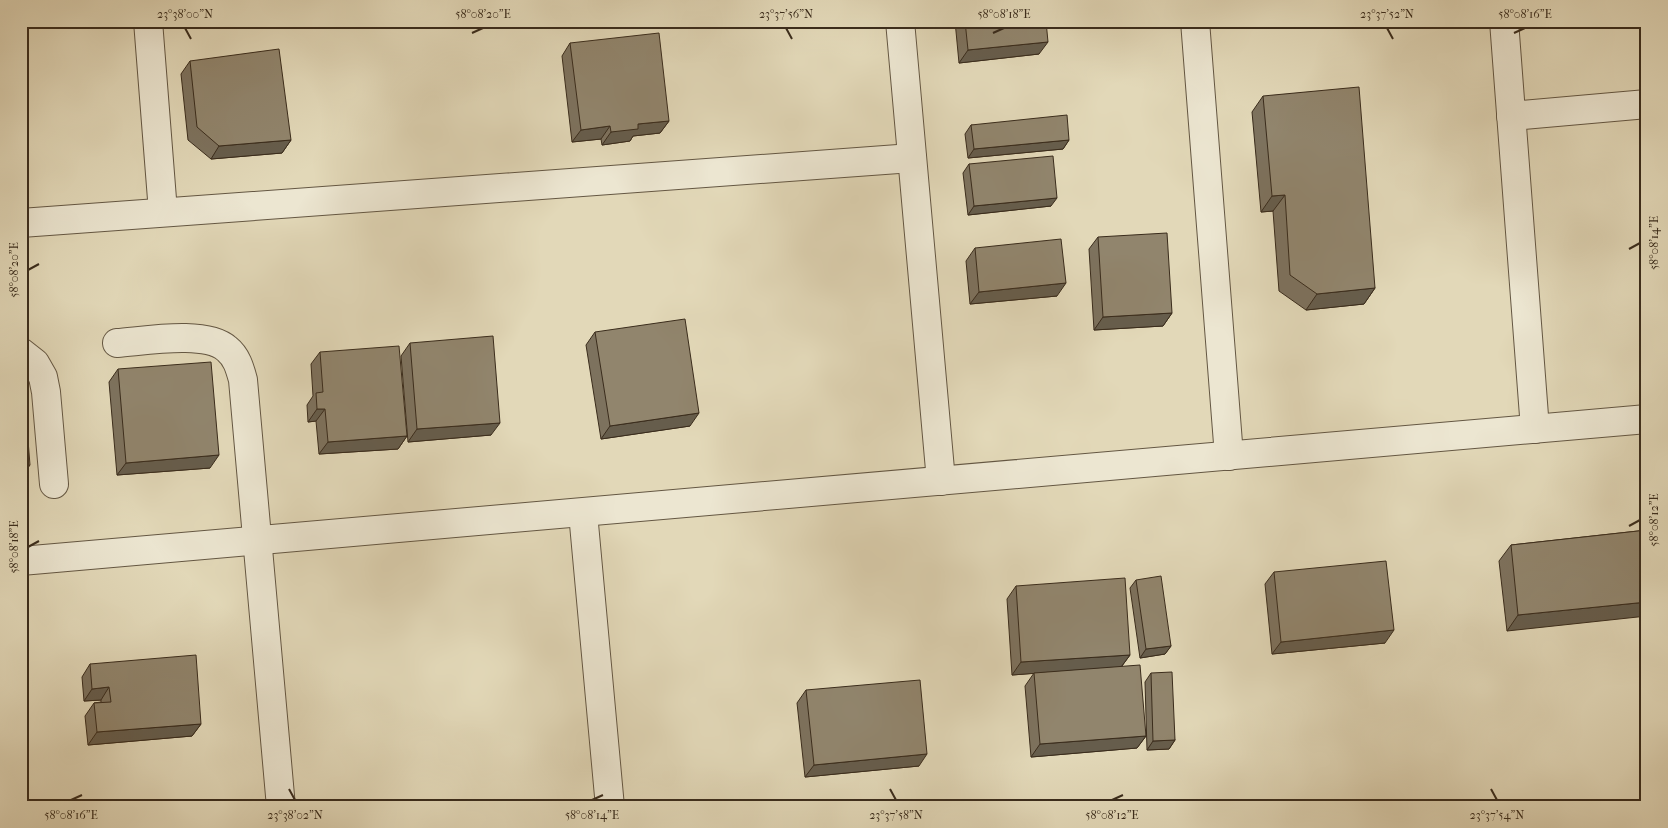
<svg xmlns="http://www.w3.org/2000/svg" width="1668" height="828" font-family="'IM FELL French Canon',serif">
	<rect width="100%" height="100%" fill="#e2d8b8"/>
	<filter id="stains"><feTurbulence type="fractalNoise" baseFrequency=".004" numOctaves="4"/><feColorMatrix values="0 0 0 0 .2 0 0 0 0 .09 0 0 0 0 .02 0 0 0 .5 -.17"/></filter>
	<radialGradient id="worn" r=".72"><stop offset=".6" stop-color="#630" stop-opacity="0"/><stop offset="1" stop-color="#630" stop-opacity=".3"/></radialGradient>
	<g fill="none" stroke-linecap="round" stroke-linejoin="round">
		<g stroke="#645743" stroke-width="30">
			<g id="minor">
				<polyline points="148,21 163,212"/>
				<polyline points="900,21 941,481"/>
				<polyline points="1195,21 1229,456"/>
				<polyline points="1504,21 1535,429"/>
				<polyline points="1511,116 1647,104"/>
				<polyline points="21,223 912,158"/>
				<path d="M117,343c28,-2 89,-13 110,6 10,8 13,20 16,31l38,427"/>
				<polyline points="21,352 35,363 43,377 46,392 54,484"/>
				<polyline points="583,513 610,807"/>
				<polyline points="21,561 1647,419"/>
			</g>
		</g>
		<use href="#minor" stroke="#ece6d1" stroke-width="28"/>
	</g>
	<g fill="#7d725e" stroke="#3a2c1c">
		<polygon points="955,21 1046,21 1039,54 959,63"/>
		<polygon points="570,43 669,121 660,133 633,136 630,141 602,145 601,139 572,142 562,56"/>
		<polygon points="190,61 291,140 282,153 211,159 188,140 181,74"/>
		<polygon points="1263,96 1375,288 1364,304 1306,310 1279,291 1273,211 1261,212 1252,112"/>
		<polygon points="971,125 1069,140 1063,149 968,158 965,134"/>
		<polygon points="969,164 1051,206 968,215 963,173"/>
		<polygon points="1098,237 1172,313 1163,326 1094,330 1089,249"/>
		<polygon points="975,248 1057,296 970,304 966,261"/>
		<polygon points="595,332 690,426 601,439 586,345"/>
		<polygon points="410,343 491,435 408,442 401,356"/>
		<polygon points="320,352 407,436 398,449 319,454 316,421 308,422 307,405 313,396 311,364"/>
		<polygon points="118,369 210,468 117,475 109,382"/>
		<polygon points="1647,530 1507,631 1499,561 1511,545"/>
		<polygon points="1274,572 1385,643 1272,654 1265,584"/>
		<polygon points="1136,580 1171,646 1165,654 1140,658 1130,588"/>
		<polygon points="1016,586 1130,655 1122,666 1146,736 1137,748 1031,757 1025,686 1034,673 1037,673 1012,675 1007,599"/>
		<polygon points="90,664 201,724 192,736 88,745 85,716 94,703 101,702 101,700 84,701 82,677"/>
		<polygon points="1151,673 1175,740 1169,749 1147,750 1145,682"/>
		<polygon points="806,690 919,766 805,777 797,703"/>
	</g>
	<g fill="#665d4c" stroke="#3a2c1c">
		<polygon points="1048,42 1039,54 959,63 968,50"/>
		<polygon points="669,121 660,133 633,136 630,141 602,145 611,132 638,124"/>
		<polygon points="610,126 601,139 572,142 581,130"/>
		<polygon points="291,140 282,153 211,159 219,146"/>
		<polygon points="1069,140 1063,149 968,158 974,149"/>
		<polygon points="1285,195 1273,211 1261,212 1272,196"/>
		<polygon points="1057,198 1051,206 968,215 974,206"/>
		<polygon points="1066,283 1057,296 970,304 979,292"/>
		<polygon points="1375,288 1364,304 1306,310 1317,294"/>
		<polygon points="1172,313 1163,326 1094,330 1103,317"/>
		<polygon points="317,409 325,409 316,421 308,422"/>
		<polygon points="699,413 690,426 601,439 610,426"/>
		<polygon points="500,423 491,435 408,442 417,429"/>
		<polygon points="407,436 398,449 319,454 328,442"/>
		<polygon points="219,455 210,468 117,475 126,463"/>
		<polygon points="30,465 21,478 21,466"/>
		<polygon points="1647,602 1647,616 1507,631 1518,615"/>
		<polygon points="1394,630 1385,643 1272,654 1281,642"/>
		<polygon points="1171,646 1165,654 1140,658 1146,649"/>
		<polygon points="1130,655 1121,667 1012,675 1021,662"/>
		<polygon points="109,687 101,700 84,701 92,689"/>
		<polygon points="201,724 192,736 88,745 97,732"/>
		<polygon points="1146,736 1137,748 1031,757 1040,744"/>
		<polygon points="1175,740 1169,749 1147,750 1153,741"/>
		<polygon points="927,754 919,766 805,777 814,765"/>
	</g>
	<g fill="#91856d" stroke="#3a2c1c">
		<polygon points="965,21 1046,21 1048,42 968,50"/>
		<polygon points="659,33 669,121 638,124 638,129 611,132 610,126 581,130 570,43"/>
		<polygon points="279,49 291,140 219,146 197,127 190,61"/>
		<polygon points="1359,87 1375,288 1317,294 1290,275 1285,195 1272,196 1263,96"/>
		<polygon points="1067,115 1069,140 974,149 971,125"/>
		<polygon points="1053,156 1057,198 974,206 969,164"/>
		<polygon points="1167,233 1172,313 1103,317 1098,237"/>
		<polygon points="1061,239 1066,283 979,292 975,248"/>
		<polygon points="685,319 699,413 610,426 595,332"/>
		<polygon points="493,336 500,423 417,429 410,343"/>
		<polygon points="399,346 407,436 328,442 325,409 317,409 316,393 323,392 320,352"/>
		<polygon points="211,362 219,455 126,463 118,369"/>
		<polygon points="21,378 23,378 30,465 21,466"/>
		<polygon points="1647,530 1647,602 1518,615 1511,545"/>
		<polygon points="1386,561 1394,630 1281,642 1274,572"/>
		<polygon points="1161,576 1171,646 1146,649 1136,580"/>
		<polygon points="1125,578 1130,655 1021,662 1016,586"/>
		<polygon points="196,655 201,724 97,732 94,703 111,702 109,687 92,689 90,664"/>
		<polygon points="1140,665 1146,736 1040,744 1034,673"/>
		<polygon points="1172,672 1175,740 1153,741 1151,673"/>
		<polygon points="920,680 927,754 814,765 806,690"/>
	</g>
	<path fill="none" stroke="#3a2c1c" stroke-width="2" d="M185,28l6,11M786,28l6,11M1387,28l6,11M472,33l11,-5M993,33l11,-5M1514,33l11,-5M1629,249l11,-6M28,270l11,-6M1629,526l11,-6M28,547l11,-6M289,789l6,11M890,789l6,11M1491,789l6,11M71,800l11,-5M592,800l11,-5M1112,800l11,-5"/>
	<rect width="1668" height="828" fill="none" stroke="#e2d8b8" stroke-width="55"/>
	<rect x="28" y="28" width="1612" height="772" fill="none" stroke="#3a2c1c" stroke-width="2"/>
	<g font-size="12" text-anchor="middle" fill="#3a2c1c">
		<text x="185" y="18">23°38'00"N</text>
		<text x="483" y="18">58°08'20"E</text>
		<text x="786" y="18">23°37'56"N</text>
		<text x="1004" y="18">58°08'18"E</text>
		<text x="1387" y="18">23°37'52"N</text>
		<text x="1525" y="18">58°08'16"E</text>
		<text transform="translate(1654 243) rotate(-90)" y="4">58°08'14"E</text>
		<text transform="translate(14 270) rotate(-90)" y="4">58°08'20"E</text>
		<text transform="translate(1654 520) rotate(-90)" y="4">58°08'12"E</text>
		<text transform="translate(14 547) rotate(-90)" y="4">58°08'18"E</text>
		<text x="71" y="819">58°08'16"E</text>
		<text x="295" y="819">23°38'02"N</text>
		<text x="592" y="819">58°08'14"E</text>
		<text x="896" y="819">23°37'58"N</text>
		<text x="1112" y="819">58°08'12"E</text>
		<text x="1497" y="819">23°37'54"N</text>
	</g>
	<rect width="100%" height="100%" filter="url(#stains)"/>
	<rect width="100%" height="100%" fill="url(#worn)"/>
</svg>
